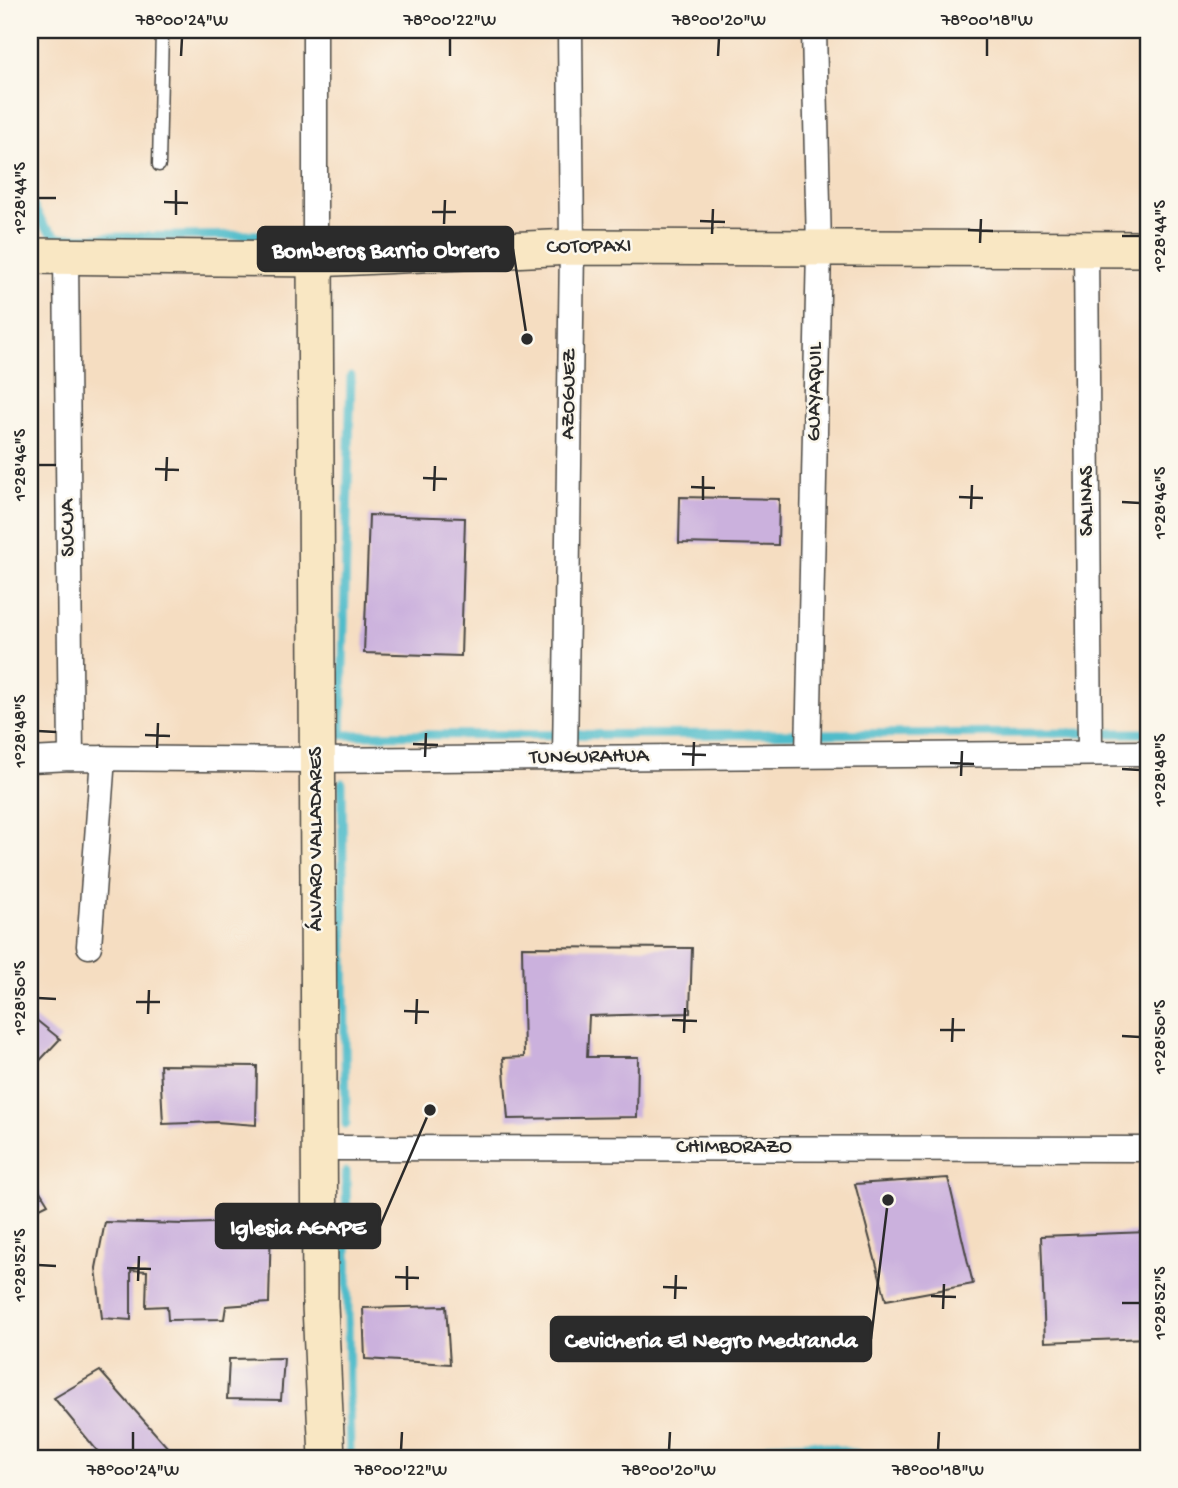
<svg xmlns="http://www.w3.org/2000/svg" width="1178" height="1488" font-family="'Gochi Hand',sans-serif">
	<rect width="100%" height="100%" fill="#fbf7ec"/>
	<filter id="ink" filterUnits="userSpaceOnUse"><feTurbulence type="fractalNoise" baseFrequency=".0143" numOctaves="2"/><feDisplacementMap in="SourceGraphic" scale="14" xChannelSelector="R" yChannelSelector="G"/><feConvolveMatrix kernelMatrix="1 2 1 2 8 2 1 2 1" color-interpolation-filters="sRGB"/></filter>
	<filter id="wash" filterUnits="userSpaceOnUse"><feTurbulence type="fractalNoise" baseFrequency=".00686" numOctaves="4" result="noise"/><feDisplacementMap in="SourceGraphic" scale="28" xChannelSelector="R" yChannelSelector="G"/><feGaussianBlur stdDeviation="1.57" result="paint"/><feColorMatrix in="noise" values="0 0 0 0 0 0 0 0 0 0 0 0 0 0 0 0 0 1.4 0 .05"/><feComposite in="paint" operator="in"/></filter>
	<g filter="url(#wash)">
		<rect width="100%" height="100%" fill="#f5ddc1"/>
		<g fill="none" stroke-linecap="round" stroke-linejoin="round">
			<g stroke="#50bcca" stroke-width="9">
				<polyline points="30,201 45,227 59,238 314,234"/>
				<polyline points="351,376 341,735 1148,733"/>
				<polyline points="342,783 346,1124"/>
				<polyline points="346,1172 350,1458"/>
				<polyline points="743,1458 771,1446 812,1444 872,1458"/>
			</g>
		</g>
		<g id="blocks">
			<g fill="#cbb1dd">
				<polygon points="680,497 779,499 778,545 679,543"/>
				<polygon points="369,515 465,518 461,656 364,653"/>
				<polygon points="522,947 692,948 690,1013 589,1016 587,1057 638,1057 637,1117 508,1119 503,1058 524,1057"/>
				<polygon points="30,1015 60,1039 30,1071"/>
				<polygon points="160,1065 257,1066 256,1125 216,1122 163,1124"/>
				<polygon points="30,1175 48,1204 30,1213"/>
				<polygon points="948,1178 973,1284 886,1300 855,1184"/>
				<polygon points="271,1221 269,1303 226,1306 224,1319 168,1320 167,1306 146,1307 147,1271 131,1270 131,1320 102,1318 96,1268 105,1222 185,1224"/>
				<polygon points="1148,1232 1148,1338 1045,1342 1041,1236"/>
				<polygon points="446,1306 450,1364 365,1359 363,1308"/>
				<polygon points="284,1358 281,1400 227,1399 229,1359"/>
				<polygon points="100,1371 169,1449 155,1458 103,1458 54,1398"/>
			</g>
		</g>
	</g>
	<g filter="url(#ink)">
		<use href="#blocks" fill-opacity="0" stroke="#494642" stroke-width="2"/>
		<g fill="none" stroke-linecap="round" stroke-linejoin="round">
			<g stroke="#494642" stroke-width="15">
				<polyline id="lane" points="159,165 162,30"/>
			</g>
			<g stroke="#494642" stroke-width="27">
				<g id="street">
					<polyline points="1086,248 1090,753"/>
					<polyline points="66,257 71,758"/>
					<polyline points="315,259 315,30"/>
					<polyline points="808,755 819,248 814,30"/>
					<polyline points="565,758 572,247 570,30"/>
					<polyline points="30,760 71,758 317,760 1148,753"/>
					<polyline points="89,946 103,758"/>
					<polyline points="319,1148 1148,1149"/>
				</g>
			</g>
			<g stroke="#494642" stroke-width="38">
				<g id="secondary">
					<polyline points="30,256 315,259 572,247 1148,249"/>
					<polyline points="315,259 320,1305 327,1458"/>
				</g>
			</g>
			<use href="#lane" stroke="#fff" stroke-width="12"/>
			<use href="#street" stroke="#fff" stroke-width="24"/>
			<use href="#secondary" stroke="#f9e7c3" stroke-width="35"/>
		</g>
	</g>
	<path fill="none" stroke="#2b2b2b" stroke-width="2.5" d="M181,56l1,-18M450,56v-18M718,56l1,-18M987,56v-18M38,198h18M164,202l24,1M432,212h24M176,215v-25M700,221l25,1M444,224l1,-24M968,230l25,1M712,234l1,-25M1122,236h18M980,243l1,-24M38,465h18M155,469l24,1M423,478l24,1M166,481l1,-24M691,487l24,1M434,491l1,-25M959,497l24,1M703,500v-24M1122,502l18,1M971,509l1,-24M38,731l18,1M145,735l25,1M413,744l25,1M157,748l1,-25M682,754l24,1M425,757l1,-24M950,763l24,1M693,766l1,-24M1122,769l18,1M961,776l1,-25M38,998l18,1M136,1002h24M404,1011l25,1M148,1014l1,-24M672,1020l25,1M416,1024l1,-25M940,1030h25M684,1033l1,-25M1122,1036l18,1M952,1042l1,-24M38,1265l18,1M127,1268l24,1M395,1277l24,1M138,1281l1,-25M663,1287l24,1M407,1290v-24M931,1296l25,1M675,1299l1,-24M1122,1303h18M943,1309l1,-25M133,1450v-18M401,1450l1,-18M669,1450l1,-18M938,1450l1,-18"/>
	<g text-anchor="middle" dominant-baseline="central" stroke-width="5" stroke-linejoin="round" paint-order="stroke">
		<g font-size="21" fill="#2b2b2b" stroke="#fbf7ec">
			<text transform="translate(589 248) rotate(-1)">COTOPAXI</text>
			<text transform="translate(816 392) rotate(-89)">GUAYAQUIL</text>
			<text transform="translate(570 394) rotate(-89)">AZOGUEZ</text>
			<text transform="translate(1088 501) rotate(-90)">SALINAS</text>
			<text transform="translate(69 528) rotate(-91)">SUCUA</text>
			<text transform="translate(589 758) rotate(-1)">TUNGURAHUA</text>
			<text transform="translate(317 839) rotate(-90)">ÁLVARO VALLADARES</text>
			<text x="734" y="1148">CHIMBORAZO</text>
		</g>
	</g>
	<path fill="none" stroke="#2b2b2b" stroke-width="2.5" d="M527 339L513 249M430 1110L380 1226M888 1200L871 1339"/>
	<g fill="#2b2b2b" stroke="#fbf7ec" stroke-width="2.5">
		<circle cx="527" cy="339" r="7"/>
		<circle cx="430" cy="1110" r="7"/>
		<circle cx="888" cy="1200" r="7"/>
	</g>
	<g fill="#2b2b2b" stroke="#2b2b2b" stroke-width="2.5">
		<rect x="258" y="227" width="255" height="44" rx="7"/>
		<rect x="216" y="1204" width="164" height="44" rx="7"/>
		<rect x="551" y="1317" width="320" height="44" rx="7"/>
	</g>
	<g font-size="23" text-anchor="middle" font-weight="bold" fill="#fff">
		<text x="386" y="257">Bomberos Barrio Obrero</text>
		<text x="298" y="1234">Iglesia AGAPE</text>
		<text x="711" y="1347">Cevicheria El Negro Medranda</text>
	</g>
	<rect width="1178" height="1488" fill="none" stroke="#fbf7ec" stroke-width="77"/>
	<rect x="38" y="38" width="1102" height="1412" fill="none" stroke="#2b2b2b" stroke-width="2.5"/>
	<g font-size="18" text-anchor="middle" fill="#2b2b2b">
		<text x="182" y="25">78°00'24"W</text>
		<text x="450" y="25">78°00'22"W</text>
		<text x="719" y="25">78°00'20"W</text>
		<text x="987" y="25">78°00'18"W</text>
		<text transform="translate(19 198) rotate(-90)" y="6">1°28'44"S</text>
		<text transform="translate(1159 236) rotate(-90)" y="6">1°28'44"S</text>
		<text transform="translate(19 465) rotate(-90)" y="6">1°28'46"S</text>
		<text transform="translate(1159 503) rotate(-90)" y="6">1°28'46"S</text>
		<text transform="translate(19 731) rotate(-90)" y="6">1°28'48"S</text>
		<text transform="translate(1159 770) rotate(-90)" y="6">1°28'48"S</text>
		<text transform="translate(19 998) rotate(-90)" y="6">1°28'50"S</text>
		<text transform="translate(1159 1037) rotate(-90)" y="6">1°28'50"S</text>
		<text transform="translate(19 1265) rotate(-90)" y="6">1°28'52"S</text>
		<text transform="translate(1159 1303) rotate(-90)" y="6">1°28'52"S</text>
		<text x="133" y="1475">78°00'24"W</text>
		<text x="401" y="1475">78°00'22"W</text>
		<text x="669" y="1475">78°00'20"W</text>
		<text x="938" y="1475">78°00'18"W</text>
	</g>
</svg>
